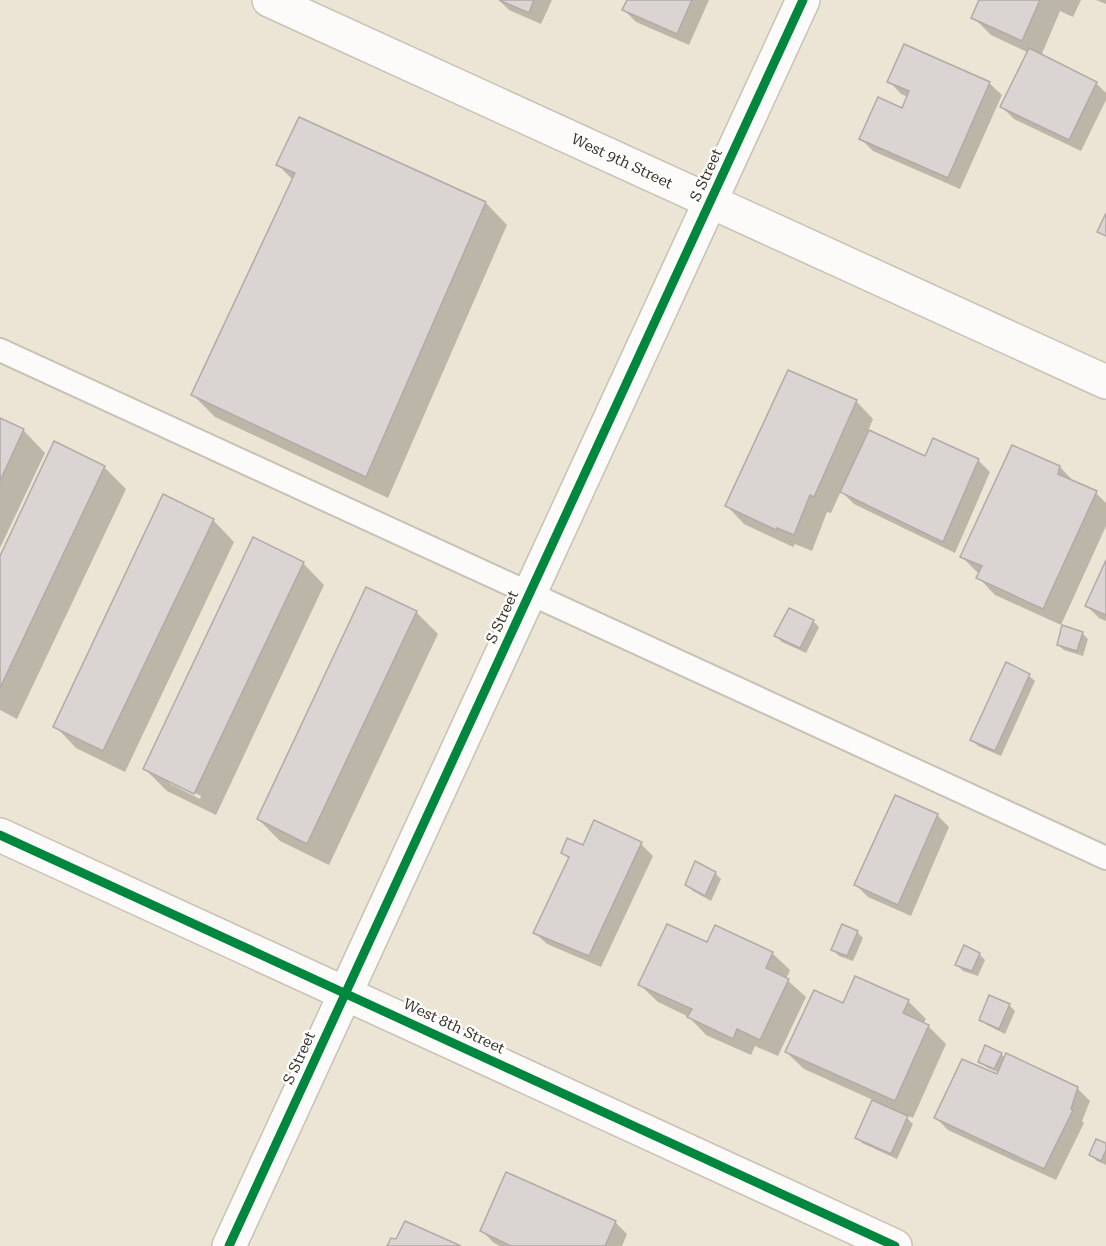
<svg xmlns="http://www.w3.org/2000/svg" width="1106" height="1246" font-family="'Roboto Serif',serif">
	<rect width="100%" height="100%" fill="#ece4d4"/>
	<g fill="#0003" fill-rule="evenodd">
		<polygon points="499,0 552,0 541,24 509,10"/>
		<polygon points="629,0 709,0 689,45 636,22 624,10"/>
		<polygon points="981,0 1081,0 1073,17 1060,11 1041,56 1096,83 1106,93 1106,100 1081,151 1014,119 1002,107 1029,53 991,35 973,17"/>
		<polygon points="1096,0 1106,0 1106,4"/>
		<polygon points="889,81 989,83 1002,95 960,189 873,151 860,138 902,110 908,97 901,94"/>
		<polygon points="300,119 486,203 507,225 388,498 215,417 193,395 293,180 278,165"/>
		<polygon points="856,401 873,419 868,431 926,458 978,460 990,472 955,553 854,504 841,491 831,513 827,512 812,551 795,544 793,547 744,524 727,506"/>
		<polygon points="0,419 24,431 45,453 0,548"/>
		<polygon points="104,467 126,489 17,719 0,710 0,560"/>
		<polygon points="1060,467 1076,484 1096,493 1106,503 1106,526 1061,625 995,595 978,577 979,574 962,557"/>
		<polygon points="213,520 234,542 125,772 76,748 55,726"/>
		<path d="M303,563l21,22 -108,230 -49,-24 -22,-22zM169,780l32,16 -1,3 -31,-16z"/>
		<polygon points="1106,564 1106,621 1099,618 1087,606"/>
		<polygon points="416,612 438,634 329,865 280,841 258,819"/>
		<polygon points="813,621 819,627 806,653 782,642 776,636"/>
		<polygon points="1082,633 1088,639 1083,656 1064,650 1058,645"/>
		<polygon points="1029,676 1035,681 1001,756 978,746 972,740"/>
		<polygon points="937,815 949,827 911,916 868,897 856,885"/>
		<polygon points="641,844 653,856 601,967 547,944 534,932 570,859 563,852"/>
		<polygon points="715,873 721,879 711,901 693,891 687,885"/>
		<polygon points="857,932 863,938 853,961 839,956 833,950"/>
		<polygon points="707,944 772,953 790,970 786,979 806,997 778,1056 755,1046 751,1055 706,1035 689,1017 658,1002 640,985"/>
		<polygon points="979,954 985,960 978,976 963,971 957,965"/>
		<polygon points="908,1001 926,1019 923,1024 929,1027 946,1044 913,1118 903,1114 913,1124 897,1159 862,1143 857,1137 873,1100 804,1069 786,1052 844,1005"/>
		<polygon points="1009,1005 1015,1011 1005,1034 987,1025 981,1019"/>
		<polygon points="1001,1054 1005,1058 1077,1088 1090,1101 1082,1121 1084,1123 1056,1180 948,1130 936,1118 998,1076 999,1073 986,1067 980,1061"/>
		<polygon points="1106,1145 1106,1165 1097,1161 1091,1155"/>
		<polygon points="615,1222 627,1234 622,1246 500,1246 494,1243 482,1231"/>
	</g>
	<g fill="#dad4d2" stroke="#b1aaa8" stroke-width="1.5">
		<polygon points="499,0 534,0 529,13"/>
		<polygon points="627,0 692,0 677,34 622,10"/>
		<polygon points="979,0 1040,0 1022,41 971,18"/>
		<polygon points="904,44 990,82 948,178 859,139 878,97 902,108 909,91 887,82"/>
		<polygon points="1029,48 1097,82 1069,140 1000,107"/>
		<polygon points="299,117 486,202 366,477 191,395 295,173 276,165"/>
		<polygon points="1106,213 1106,236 1097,232"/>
		<polygon points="788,370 857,400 814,497 810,495 794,535 777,528 776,530 725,506"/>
		<polygon points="0,418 24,429 0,481"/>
		<polygon points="869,430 925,456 933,438 979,459 943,542 840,492"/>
		<polygon points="54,441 105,466 0,688 0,556"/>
		<polygon points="1012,445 1060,466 1058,474 1097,491 1043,609 976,578 982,566 960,557"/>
		<polygon points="163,494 214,519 103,751 53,727"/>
		<polygon points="253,537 304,562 194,794 143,769"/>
		<polygon points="1106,560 1106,615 1085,606"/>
		<polygon points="366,587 417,611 307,844 257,819"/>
		<polygon points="789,608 814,620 800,648 774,636"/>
		<polygon points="1062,625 1083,632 1077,651 1057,645"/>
		<polygon points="1006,662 1030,674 995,751 970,740"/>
		<polygon points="895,795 938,814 898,905 854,885"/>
		<polygon points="594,820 642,842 589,956 533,933 569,857 561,853 567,838 583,845"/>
		<polygon points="695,861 716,872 705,896 685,885"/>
		<polygon points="667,924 707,942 715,925 773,952 766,968 789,979 760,1040 737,1029 733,1039 687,1017 692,1009 638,985"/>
		<polygon points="842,924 858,931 847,956 831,950"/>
		<polygon points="964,945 980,953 972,971 955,965"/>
		<polygon points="855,976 909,1000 903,1013 929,1025 895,1101 785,1052 814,990 843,1003"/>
		<polygon points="989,995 1010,1004 999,1029 979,1020"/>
		<polygon points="985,1045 1002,1053 994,1069 978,1062"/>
		<polygon points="1006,1053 1078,1087 1071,1109 1073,1110 1044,1169 934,1118 962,1059 997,1074"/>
		<polygon points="872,1100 908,1116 891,1154 855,1138"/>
		<polygon points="1096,1139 1106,1143 1106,1150 1101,1161 1089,1155"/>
		<polygon points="506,1172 616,1221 605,1246 511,1246 480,1231"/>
		<polygon points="405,1221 461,1246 387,1246 391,1238 396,1239"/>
	</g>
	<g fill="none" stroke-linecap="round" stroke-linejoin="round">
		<g stroke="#c8c1b5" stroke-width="26">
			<polyline id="lane" points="0,350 1106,858"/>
		</g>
		<g stroke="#c8c1b5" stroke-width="36">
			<g id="street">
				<polyline points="269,0 1106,382"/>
				<polyline points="0,835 895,1246"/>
				<polyline points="229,1246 803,0"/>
			</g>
		</g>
		<use href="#lane" stroke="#fcfbf9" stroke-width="22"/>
		<use href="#street" stroke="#fcfbf9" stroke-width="33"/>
		<g stroke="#fff" stroke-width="13">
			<g id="cycleway">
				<polyline points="0,835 895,1246"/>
				<polyline points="229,1246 803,0"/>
			</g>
		</g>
		<use href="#cycleway" stroke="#00873e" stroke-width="9"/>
	</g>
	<g text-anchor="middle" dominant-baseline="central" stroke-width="4.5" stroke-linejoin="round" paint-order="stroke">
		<g font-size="15" fill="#3a3428" stroke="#fff">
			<text transform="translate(622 161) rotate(25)">West 9th Street</text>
			<text transform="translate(706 175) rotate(-65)">S Street</text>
			<text transform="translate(502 617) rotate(-65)">S Street</text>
			<text transform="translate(454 1026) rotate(25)">West 8th Street</text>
			<text transform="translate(299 1058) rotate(-65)">S Street</text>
		</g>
	</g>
</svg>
